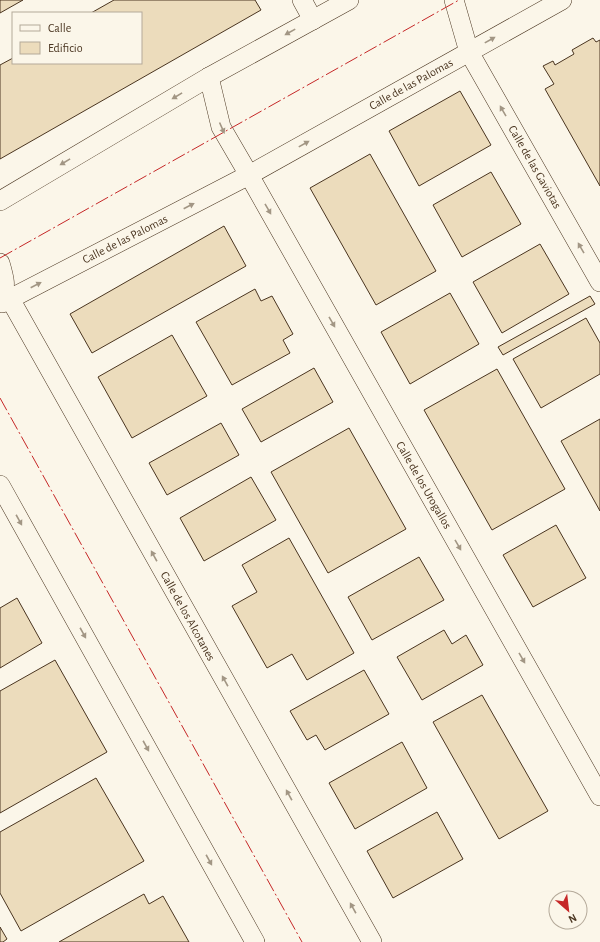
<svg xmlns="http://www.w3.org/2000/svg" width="600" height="942" font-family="'Alegreya Sans',sans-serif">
	<rect width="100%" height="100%" fill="#fbf6e9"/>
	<g fill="#ecdcbc" stroke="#4a3520">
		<polygon points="0,0 23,0 0,13"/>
		<polygon points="114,0 255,0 261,10 0,159 0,65 13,58 13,63 141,63 141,13 91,13"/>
		<polygon points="593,38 596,42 600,40 600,186 545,89 554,84 543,66 553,61 555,65 574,54 572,50"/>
		<polygon points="460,91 491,145 419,186 389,131"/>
		<polygon points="370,154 436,271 376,305 310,188"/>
		<polygon points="491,172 521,224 462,257 433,205"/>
		<polygon points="224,226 246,266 92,353 70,314"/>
		<polygon points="540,244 569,294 502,333 473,282"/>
		<polygon points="255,289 261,301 272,296 293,334 283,340 290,353 232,385 196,322"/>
		<polygon points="450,293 479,344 410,384 381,332"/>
		<polygon points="590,296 595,304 503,355 498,347"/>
		<polygon points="586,318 600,343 600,374 541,408 513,359"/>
		<polygon points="172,335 207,396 132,438 98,377"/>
		<polygon points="314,368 333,402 261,442 242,409"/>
		<polygon points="497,369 565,489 492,530 424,410"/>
		<polygon points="600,419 600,511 561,441"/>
		<polygon points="221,423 239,455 167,495 149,463"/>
		<polygon points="349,428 406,529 328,573 271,472"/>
		<polygon points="251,477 276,520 204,561 180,518"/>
		<polygon points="556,525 586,578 533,607 503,555"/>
		<polygon points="289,538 354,653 307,680 292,654 267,668 232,606 257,592 242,565"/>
		<polygon points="419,557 444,600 372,640 348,597"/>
		<polygon points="17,598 42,643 0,668 0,608"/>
		<polygon points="444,630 452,644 466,635 483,665 422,700 397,657"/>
		<polygon points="55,660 107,752 0,813 0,691"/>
		<polygon points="364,670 389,714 325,750 316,735 307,740 290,711"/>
		<polygon points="482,695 548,811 499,839 433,722"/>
		<polygon points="402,742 427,788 355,829 329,783"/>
		<polygon points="96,778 144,861 21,931 0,893 0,832"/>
		<polygon points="437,812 463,859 393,898 367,851"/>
		<polygon points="144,894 149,904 163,896 189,942 59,942"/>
		<polygon points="0,927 7,939 3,942 0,942"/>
	</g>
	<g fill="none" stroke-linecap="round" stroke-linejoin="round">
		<g stroke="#4a3520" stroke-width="20">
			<g id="minor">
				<polyline points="302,0 313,20"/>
				<polyline points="454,0 469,52 600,282"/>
				<polyline points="209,77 221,127 249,175 600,796"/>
				<polyline points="0,201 209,77 349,0"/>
				<path d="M0,263c5,17 6,21 2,38"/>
				<polyline points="5,290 372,942"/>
				<polyline points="2,303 249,175 562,0"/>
				<polyline points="0,485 255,942"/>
			</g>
		</g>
		<use href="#minor" stroke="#fbf6e9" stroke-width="19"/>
		<g stroke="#c62828" stroke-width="1" stroke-dasharray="14 3 2 3" stroke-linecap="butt">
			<polyline points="0,258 459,0"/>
			<polyline points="0,398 302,942"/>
		</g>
	</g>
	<defs><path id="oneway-solid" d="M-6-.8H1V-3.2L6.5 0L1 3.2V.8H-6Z"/></defs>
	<g fill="#a29684">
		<use href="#oneway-solid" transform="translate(290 32) rotate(151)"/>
		<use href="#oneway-solid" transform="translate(490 40) rotate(-29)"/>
		<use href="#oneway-solid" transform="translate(177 96) rotate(149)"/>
		<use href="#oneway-solid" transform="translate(503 111) rotate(-120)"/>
		<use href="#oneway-solid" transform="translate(222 128) rotate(66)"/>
		<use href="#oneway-solid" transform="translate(304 144) rotate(-29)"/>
		<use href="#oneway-solid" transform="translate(65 162) rotate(149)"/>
		<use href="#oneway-solid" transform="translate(189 206) rotate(-27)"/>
		<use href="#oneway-solid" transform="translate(268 209) rotate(60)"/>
		<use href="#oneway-solid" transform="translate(581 248) rotate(-120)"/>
		<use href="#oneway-solid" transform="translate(36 285) rotate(-27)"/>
		<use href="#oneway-solid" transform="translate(332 322) rotate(60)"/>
		<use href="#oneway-solid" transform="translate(19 520) rotate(61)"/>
		<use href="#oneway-solid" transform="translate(458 545) rotate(60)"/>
		<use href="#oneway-solid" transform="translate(154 556) rotate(-119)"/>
		<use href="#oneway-solid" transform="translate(83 633) rotate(61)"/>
		<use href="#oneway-solid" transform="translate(522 658) rotate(60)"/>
		<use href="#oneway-solid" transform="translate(225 681) rotate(-119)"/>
		<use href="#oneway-solid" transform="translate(146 746) rotate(61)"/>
		<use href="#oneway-solid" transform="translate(289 795) rotate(-119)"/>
		<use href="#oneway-solid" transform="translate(209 860) rotate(61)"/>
		<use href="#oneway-solid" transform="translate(353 908) rotate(-119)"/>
	</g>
	<g text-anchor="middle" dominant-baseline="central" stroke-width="3" stroke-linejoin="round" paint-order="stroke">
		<g font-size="12" fill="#4a3520" stroke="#fbf6e9">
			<text transform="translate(411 84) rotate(-29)">Calle de las Palomas</text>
			<text transform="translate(535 167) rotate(60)">Calle de las Gaviotas</text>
			<text transform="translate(125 239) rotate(-27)">Calle de las Palomas</text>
			<text transform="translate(424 485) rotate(60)">Calle de los Urogallos</text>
			<text transform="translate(188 616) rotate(61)">Calle de los Alcotanes</text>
		</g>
	</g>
	<rect x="12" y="12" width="130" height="52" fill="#fbf6e9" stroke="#b4a999"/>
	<rect x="20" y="25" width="20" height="6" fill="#fbf6e9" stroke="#b4a999"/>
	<text x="48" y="32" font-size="12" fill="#4a3520">Calle</text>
	<rect x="20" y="42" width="20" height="12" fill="#ecdcbc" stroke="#b4a999"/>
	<text x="48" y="52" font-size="12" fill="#4a3520">Edificio</text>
	<g transform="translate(568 910) rotate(152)"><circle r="19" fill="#fbf6e9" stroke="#b4a999"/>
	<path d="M0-3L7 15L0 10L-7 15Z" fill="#c62828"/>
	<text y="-6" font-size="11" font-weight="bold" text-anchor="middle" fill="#4a3520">N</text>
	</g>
</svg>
